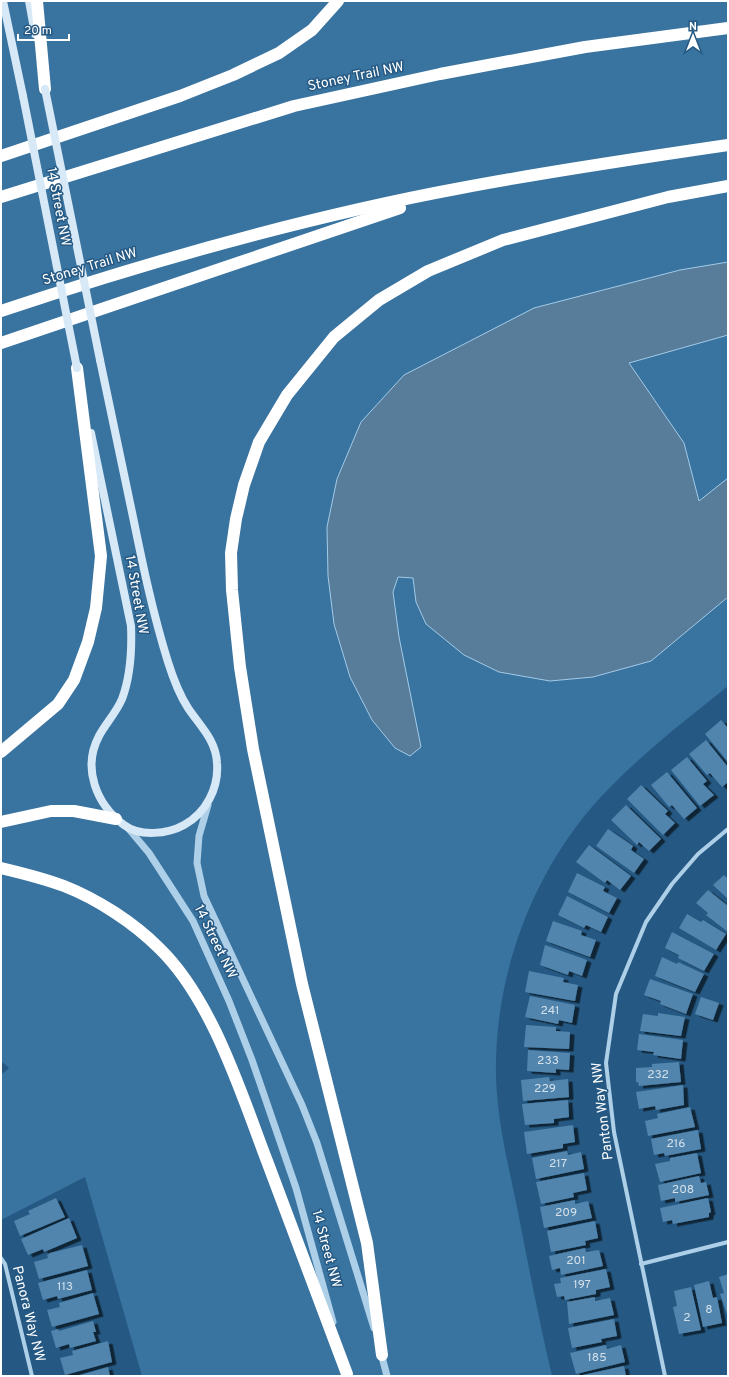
<svg xmlns="http://www.w3.org/2000/svg" width="729" height="1377" font-family="Overpass,sans-serif">
	<defs>
		<filter id="shadow"><feDropShadow dx="4.5" dy="2.5" stdDeviation="0" flood-color="#0009"/></filter>
	</defs>
	<rect width="100%" height="100%" fill="#255983"/>
	<path fill="#3973a0" d="M1,1h727v685c-47,38 -97,76 -137,122 -62,73 -97,172 -95,268 1,44 12,88 21,131 11,57 22,113 35,169h-410l-57,-199 -84,43v-145l8,-7 -8,-7z"/>
	<polygon fill="#587d9a" stroke="#a2cbe8" points="728,262 728,335 629,363 684,443 699,501 728,478 728,597 651,661 593,677 550,681 499,672 464,655 426,624 416,602 413,578 398,577 393,592 399,637 421,747 410,756 395,748 372,720 350,677 334,624 328,576 327,527 337,479 361,422 404,375 534,308 680,270"/>
	<g fill="#5185ad" filter="url(#shadow)">
		<polygon points="721,720 728,728 728,762 705,734"/>
		<polygon points="706,740 728,767 728,782 722,787 710,773 707,775 689,754"/>
		<polygon points="687,757 707,781 703,784 714,795 700,806 671,770"/>
		<polygon points="667,772 697,808 684,819 672,805 669,807 651,785"/>
		<polygon points="641,785 668,811 665,814 675,823 663,835 627,799"/>
		<polygon points="626,805 661,839 649,851 639,842 637,845 611,820"/>
		<polygon points="608,829 633,846 631,850 644,859 634,873 596,846"/>
		<polygon points="589,845 631,876 620,890 607,880 605,883 576,862"/>
		<polygon points="577,873 605,887 603,891 617,898 609,913 568,892"/>
		<polygon points="724,875 728,879 728,899 713,885"/>
		<polygon points="708,890 728,906 728,932 706,915 708,913 696,903"/>
		<polygon points="567,896 608,917 601,932 586,925 584,928 558,915"/>
		<polygon points="687,914 701,922 703,920 726,934 716,950 679,928"/>
		<polygon points="553,921 582,931 581,935 596,940 590,957 546,941"/>
		<polygon points="672,932 714,954 704,971 678,958 679,955 665,948"/>
		<polygon points="545,945 587,960 582,976 569,971 568,975 540,965"/>
		<polygon points="662,957 677,964 678,962 704,974 695,992 655,976"/>
		<polygon points="529,971 564,978 563,982 578,985 575,1001 525,992"/>
		<polygon points="650,979 693,994 686,1014 660,1004 661,1001 644,995"/>
		<polygon points="530,996 575,1005 572,1023 559,1020 558,1024 525,1017"/>
		<polygon points="701,997 719,1003 713,1020 695,1014"/>
		<polygon points="658,1013 685,1017 681,1036 640,1031 643,1014 658,1016"/>
		<polygon points="526,1025 556,1027 556,1031 570,1032 569,1049 524,1047"/>
		<polygon points="639,1034 683,1040 681,1059 653,1055 654,1052 637,1050"/>
		<polygon points="528,1050 570,1053 569,1070 556,1069 556,1073 527,1071"/>
		<polygon points="679,1062 681,1082 639,1086 638,1082 636,1082 636,1068 652,1067 652,1064"/>
		<polygon points="549,1077 550,1081 568,1079 569,1097 523,1101 521,1080"/>
		<polygon points="683,1085 684,1105 656,1110 655,1106 639,1109 636,1092"/>
		<polygon points="568,1100 569,1117 554,1119 554,1123 525,1125 522,1104"/>
		<polygon points="690,1107 695,1127 648,1136 645,1121 658,1118 657,1114"/>
		<polygon points="573,1125 575,1142 563,1144 563,1148 527,1154 524,1132"/>
		<polygon points="698,1130 701,1149 665,1156 664,1153 654,1155 651,1139"/>
		<polygon points="567,1151 568,1155 581,1152 584,1169 536,1179 532,1158"/>
		<polygon points="697,1153 701,1173 660,1182 655,1164 670,1161 670,1158"/>
		<polygon points="584,1173 587,1190 573,1193 574,1197 541,1204 536,1182"/>
		<polygon points="699,1176 701,1183 706,1182 709,1195 675,1202 675,1198 661,1201 658,1185"/>
		<polygon points="56,1198 65,1217 20,1236 14,1221 30,1214 28,1211"/>
		<polygon points="708,1198 711,1212 709,1213 709,1217 673,1224 672,1220 663,1222 660,1208"/>
		<polygon points="575,1200 575,1204 588,1201 592,1218 544,1228 540,1207"/>
		<polygon points="69,1218 77,1238 44,1252 43,1249 28,1255 21,1239"/>
		<polygon points="595,1221 598,1238 585,1241 586,1245 551,1252 547,1231"/>
		<polygon points="82,1245 88,1266 39,1279 34,1262 48,1258 47,1255 50,1253"/>
		<polygon points="585,1248 586,1252 599,1250 603,1266 561,1275 560,1268 552,1270 549,1256"/>
		<polygon points="606,1269 610,1287 596,1290 596,1294 565,1300 564,1296 557,1297 554,1284 561,1283 560,1278"/>
		<polygon points="87,1270 92,1290 58,1299 57,1296 43,1300 38,1283"/>
		<polygon points="728,1274 728,1317 720,1294 724,1293 719,1277"/>
		<polygon points="709,1281 713,1298 717,1297 722,1323 703,1327 694,1285"/>
		<polygon points="691,1287 701,1330 679,1334 673,1307 677,1306 674,1291"/>
		<polygon points="93,1293 99,1314 52,1327 47,1310 60,1307 59,1303"/>
		<polygon points="595,1297 595,1301 610,1298 614,1315 569,1324 567,1302"/>
		<polygon points="614,1319 617,1336 601,1339 602,1342 572,1348 568,1328"/>
		<polygon points="93,1321 96,1332 93,1332 96,1341 70,1348 69,1344 56,1348 51,1331 58,1329 59,1331"/>
		<polygon points="108,1341 112,1362 65,1375 60,1358 73,1355 72,1351"/>
		<polygon points="606,1345 607,1349 621,1345 625,1362 576,1374 570,1353"/>
		<polygon points="624,1366 626,1376 583,1376 583,1375"/>
		<polygon points="108,1367 110,1376 77,1376"/>
	</g>
	<g fill="none" stroke-linecap="round" stroke-linejoin="round">
		<g stroke="#adcfe7" stroke-width="4">
			<polyline points="1,1258 5,1264 32,1376"/>
			<polyline points="641,1264 728,1242"/>
			<polyline points="665,1376 614,1132 606,1063 616,994 646,922 672,884 698,854 728,829"/>
		</g>
		<g stroke="#adcfe7" stroke-width="7">
			<polyline points="208,805 199,836 197,863 204,896 302,1105 317,1143 374,1328"/>
			<polyline points="128,828 149,853 193,921 229,1001 252,1060 296,1188 333,1322"/>
			<polyline points="381,1353 387,1376"/>
		</g>
		<g stroke="#d7e8f6" stroke-width="8">
			<polyline points="3,1 23,96"/>
			<polyline points="29,1 35,34"/>
			<path d="M91,433l40,193c1,25 0,49 -9,73 -6,14 -16,24 -23,37 -17,32 -3,68 25,89 16,12 44,9 60,0 22,-12 35,-37 33,-62 -1,-23 -17,-37 -29,-55 -9,-14 -15,-30 -20,-46 -15,-48 -25,-96 -35,-145 -11,-53 -22,-105 -33,-157"/>
		</g>
		<g stroke="#fff" stroke-width="12">
			<polyline points="37,1 45,89"/>
			<polyline points="1,156 180,96 233,75 279,53 312,30 338,1"/>
			<polyline points="1,197 294,106 440,74 585,47 728,28"/>
			<path d="M1,311c150,-50 304,-94 460,-123 89,-17 178,-30 267,-43"/>
			<polyline points="1,343 400,208"/>
			<polyline points="1,752 58,704 74,680 88,642 96,608 101,556 77,368"/>
			<polyline points="1,822 51,811 74,811 116,819"/>
			<path d="M1,868c21,5 42,10 63,18 33,13 69,36 95,62 53,51 82,145 108,213 26,71 53,142 80,213"/>
			<polyline points="382,1355 367,1243 302,984 253,749 240,667 232,590 231,553 236,519 244,485 259,442 287,395 334,337 379,300 428,271 503,240 668,197 728,186"/>
		</g>
		<g stroke="#d7e8f6" stroke-width="8">
			<polyline points="45,89 100,360"/>
			<polyline points="23,96 77,368"/>
		</g>
	</g>
	<g text-anchor="middle" dominant-baseline="central" stroke-width="3" stroke-linejoin="round" paint-order="stroke">
		<g font-size="12" fill="#d4e0ea">
			<text x="550" y="1011">241</text>
			<text x="548" y="1061">233</text>
			<text x="658" y="1075">232</text>
			<text x="545" y="1089">229</text>
			<text x="676" y="1144">216</text>
			<text x="558" y="1164">217</text>
			<text x="683" y="1190">208</text>
			<text x="566" y="1213">209</text>
			<text x="576" y="1261">201</text>
			<text x="582" y="1285">197</text>
			<text x="65" y="1287">113</text>
			<text x="709" y="1310">8</text>
			<text x="687" y="1318">2</text>
			<text x="597" y="1358">185</text>
		</g>
		<g font-size="14" fill="#fff" stroke="#255983">
			<text transform="translate(356 77) rotate(-12)">Stoney Trail NW</text>
			<text transform="translate(58 207) rotate(79)">14 Street NW</text>
			<text transform="translate(90 267) rotate(-17)">Stoney Trail NW</text>
			<text transform="translate(136 595) rotate(80)">14 Street NW</text>
			<text transform="translate(215 942) rotate(64)">14 Street NW</text>
			<text transform="translate(603 1111) rotate(-97)">Panton Way NW</text>
			<text transform="translate(326 1249) rotate(75)">14 Street NW</text>
			<text transform="translate(28 1314) rotate(76)">Panora Way NW</text>
		</g>
	</g>
	<rect width="729" height="1377" fill="none" stroke="#ffffff" stroke-width="4"/>
	<g transform="translate(693 36)" stroke="#255983" stroke-width="3" paint-order="stroke">
	<path d="M0-3L7 15L0 10L-7 15Z" fill="#ffffff"/>
	<text y="-6" font-size="11" font-weight="bold" text-anchor="middle" fill="#ffffff">N</text>
	</g>
	<path d="M18 34v6h51v-6" fill="none" stroke="#ffffff" stroke-width="2"/>
	<text x="24" y="34" font-size="12" fill="#ffffff" stroke="#255983" stroke-width="3" paint-order="stroke">20 m</text>
</svg>
